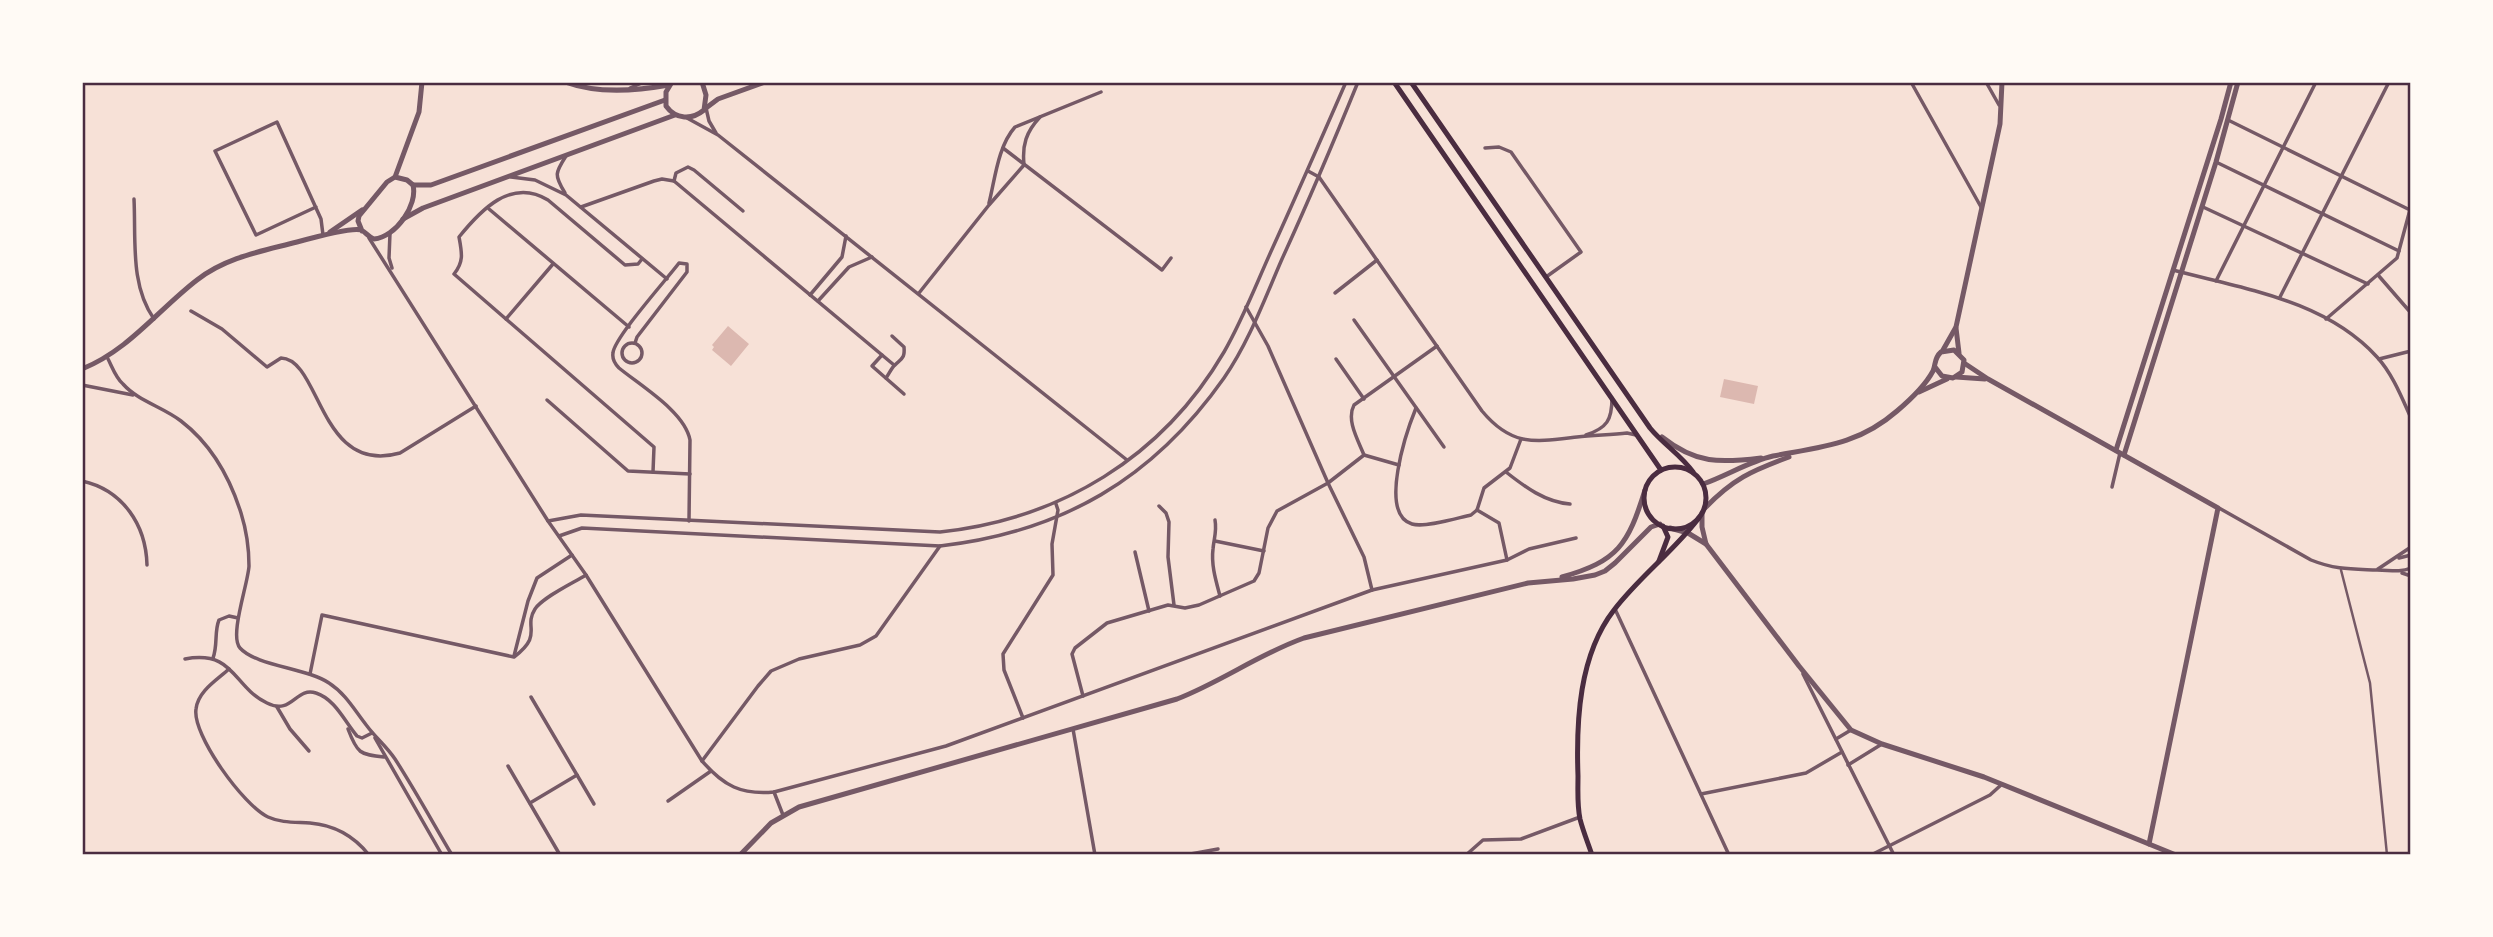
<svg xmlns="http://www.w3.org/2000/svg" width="2493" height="937" font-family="'Archivo Narrow',sans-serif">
	<rect width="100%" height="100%" fill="#f7e1d7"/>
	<g fill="#dcb8b0">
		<polygon points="728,326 749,344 731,366 712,350 714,347 712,345"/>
		<polygon points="1724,379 1758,386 1754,404 1720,397"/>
	</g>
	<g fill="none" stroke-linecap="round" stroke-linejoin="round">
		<polyline stroke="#755966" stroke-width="2.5" points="2341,570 2370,683 2387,855"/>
		<g stroke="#755966" stroke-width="3.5">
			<polyline points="1911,82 1981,207"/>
			<polyline points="1986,82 1999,105"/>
			<polyline points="630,88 644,82"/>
			<polyline points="706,108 709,121 716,133"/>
			<polyline points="687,118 718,135 1127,460"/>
			<polyline points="2228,120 2410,210"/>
			<polyline points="1003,148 1162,270 1171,258"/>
			<polyline points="1485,148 1499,147 1511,152 1581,252 1546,277"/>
			<polyline points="2216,162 2399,251"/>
			<path d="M1308,171l11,6 163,234c30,36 53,31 95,26 17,-2 34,-2 50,-4l9,2"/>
			<polyline points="511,177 535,180 566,195 667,279"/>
			<polyline points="674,181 676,173 688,167 694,170 743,211"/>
			<path d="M565,193c-11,-18 -10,-20 1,-37"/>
			<path d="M134,199c2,41 -4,86 20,120"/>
			<path d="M989,203c6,-24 9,-57 26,-76l86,-35"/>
			<polyline points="316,207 256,235 215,151 277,122 321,219 323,235"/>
			<polyline points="581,207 654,181 662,179 674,181 894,365"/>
			<polyline points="2203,207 2368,284"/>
			<polyline points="489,209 629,327"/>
			<polyline points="390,233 389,258 392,268"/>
			<path d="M369,238l179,283 38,54 116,186c22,25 39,34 72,31l172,-46 426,-156 -8,-33 -36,-74 -60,-137 -22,-39"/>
			<path d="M642,259l-4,5 -13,1 -77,-65c-37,-23 -68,11 -89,37 3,16 5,25 -5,37l200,173 -1,25"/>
			<path d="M2173,270c71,19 152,30 204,87 15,16 25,41 34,61"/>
			<polyline points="2378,275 2411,313"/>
			<polyline points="2216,281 2316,82"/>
			<path d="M919,293l70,-88 35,-40c-2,-20 2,-33 16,-48"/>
			<polyline points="1335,293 1377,260"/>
			<polyline points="810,295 842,257 846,236"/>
			<polyline points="2280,297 2389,82"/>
			<polyline points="818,301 849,267 872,257"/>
			<path d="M191,311l31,18 45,38 14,-9c40,1 38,118 119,95l76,-47"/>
			<polyline points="506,319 553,264"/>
			<polyline points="2326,319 2397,258 2411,206"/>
			<polyline points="1354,320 1444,447"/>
			<path d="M635,343l2,-6 50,-65v-8l-8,-1c-12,16 -65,75 -66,90 -1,6 2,11 6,15 22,18 66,44 71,72l-1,81"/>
			<circle cx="632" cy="353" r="10"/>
			<polyline points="882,355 872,366 904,394"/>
			<path d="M107,357c5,9 8,20 16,27 15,17 40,23 58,37 30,23 49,57 60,92 5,16 8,35 8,53 -1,18 -20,70 -9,82 16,18 67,20 89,35 17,11 26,28 38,43 9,12 20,21 28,33 20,31 38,64 57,96"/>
			<polyline points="1336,359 1364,399"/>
			<polyline points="2379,359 2411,351"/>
			<path d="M886,378c3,-4 6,-11 9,-13 7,-7 10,-7 9,-18l-12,-11"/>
			<polyline points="82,385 133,395"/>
			<polyline points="547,400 628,471 690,474"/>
			<path d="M1416,408c-9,22 -38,106 -4,116 13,4 45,-6 59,-9l6,-5 7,-22 26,-20 11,-29"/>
			<path d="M1586,435c21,-7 26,-15 26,-37"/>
			<polyline points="1364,455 1399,465"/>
			<path d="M1506,472c19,15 39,30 64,32"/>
			<path d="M82,481c41,9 64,44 65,84"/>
			<polyline points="2112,487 2120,453"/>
			<polyline points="1159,506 1166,513 1169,522 1168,557 1174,605"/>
			<path d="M2219,508l92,52c25,10 40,9 66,10 13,0 22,3 34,-2"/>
			<polyline points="1477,510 1499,523 1507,560"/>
			<path d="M1215,520c2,11 -1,18 -2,29 -2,16 3,32 7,47"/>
			<path d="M548,521l33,-6 359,17c120,-13 222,-74 284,-180 19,-33 33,-70 49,-105 25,-55 49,-110 73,-165"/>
			<path d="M559,536l23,-8 358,18c122,-14 213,-67 284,-168 25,-36 41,-80 58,-119 27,-59 52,-118 76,-177"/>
			<polyline points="1215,541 1264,551"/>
			<polyline points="1135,552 1149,611"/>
			<polyline points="2399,558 2411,555"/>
			<polyline points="2378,569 2411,547"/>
			<polyline points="2402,573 2411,576"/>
			<polyline points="1372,590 1507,560 1529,549 1576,538"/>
			<polyline points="1615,609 1729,855"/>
			<polyline points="514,656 528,601 537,578 572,555"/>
			<path d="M213,658c5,-13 1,-26 6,-38l10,-4 9,2"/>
			<path d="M185,659c50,-9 47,27 82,44 25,13 29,-17 49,-10 19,6 29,29 41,43l5,2 10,-5"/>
			<path d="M229,669c-12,11 -31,22 -33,40 -4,26 48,97 72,108 13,6 27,5 42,6 24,2 44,13 59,32"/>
			<path d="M310,674l12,-59 192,42c30,-23 9,-29 21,-48 8,-12 38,-26 51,-34"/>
			<polyline points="1803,674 1894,855"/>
			<path d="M1083,696l-11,-42 3,-6 32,-25 61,-18 17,3 14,-3 55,-24 5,-8 9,-45 9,-17 51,-28 36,-28c-6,-15 -18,-35 -10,-50l83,-59"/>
			<polyline points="277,707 290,729 309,751"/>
			<polyline points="1023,718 1004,670 1003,654 1053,575 1052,544 1058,510 1056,504"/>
			<path d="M348,729c9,24 12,26 36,28"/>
			<polyline points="1073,729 1095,855"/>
			<polyline points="375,738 442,855"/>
			<polyline points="1836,739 1851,730"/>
			<polyline points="702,761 758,686 771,671 799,659 860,645 876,636 940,546"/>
			<polyline points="1848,765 1882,744"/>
			<polyline points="508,766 560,855"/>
			<polyline points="577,775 594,804"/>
			<polyline points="774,792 783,815"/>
			<polyline points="1701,794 1806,773 1842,752"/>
			<polyline points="668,801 711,771"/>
			<polyline points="530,803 577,775 531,697"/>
			<polyline points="1185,855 1218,849"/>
			<polyline points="1466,855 1483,840 1521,839 1580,817"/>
			<polyline points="1871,855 1990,795 2001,785"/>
		</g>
		<g stroke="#755966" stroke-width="5">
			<path d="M565,82c33,12 70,9 104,3"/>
			<path d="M672,82l-6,10v14c10,14 26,14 38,4l2,-15 -4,-13"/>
			<polyline points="706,108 718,99 765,82"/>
			<polyline points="395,177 419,112 422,82"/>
			<polyline points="413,185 431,185 665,100"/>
			<polyline points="403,219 423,208 675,115"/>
			<polyline points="330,232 362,210"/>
			<polyline points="1956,328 1959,353"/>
			<polyline points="1943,350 1956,327 2000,124 2002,82"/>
			<polyline points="1964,363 1988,379 2218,508 2149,844"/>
			<path d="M82,369c47,-19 76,-59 115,-89 29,-23 66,-29 100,-38 11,-3 55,-15 64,-12 5,2 7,7 13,9 22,-2 44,-34 39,-54l-6,-5 -12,-3 -8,5 -28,34 -1,5 4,10"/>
			<polyline points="1956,377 1985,379"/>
			<polyline points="1919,392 1947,379"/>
			<path d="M1662,437c34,27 58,26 99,21"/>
			<polyline points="2116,450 2221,119 2231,82"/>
			<polyline points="2124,455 2216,162 2238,82"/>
			<path d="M1703,484c23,-8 47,-23 70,-28 48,-9 85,-11 124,-45 13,-11 28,-25 36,-40 3,-7 1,-13 8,-19l13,-2 10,10 -2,12 -9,6 -11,-2 -7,-9"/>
			<path d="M1705,508c28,-29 46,-37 84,-51"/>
			<polyline points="1702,513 1702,527 1706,544 1799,666 1851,730 1882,744 1984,777 2176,855"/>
			<polyline points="1670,528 1688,533 1706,544"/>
			<path d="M1562,577c56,-16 66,-32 83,-87"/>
			<path d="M740,855l31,-32 28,-16 378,-108c44,-17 82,-45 127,-61l224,-55 45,-4 22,-4 10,-4 10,-8 36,-36 9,-3"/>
		</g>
		<g stroke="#4a2c40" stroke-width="5">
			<polyline points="1394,82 1661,470"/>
			<path d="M1411,82l239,346c13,16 31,27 43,44"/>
			<circle cx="1675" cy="498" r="31"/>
			<polyline points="1659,561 1668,537 1663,526"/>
			<path d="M1592,855c-4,-12 -9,-24 -12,-36 -3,-14 -2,-29 -2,-43 -2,-55 1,-121 36,-166 25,-33 59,-58 84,-91"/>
		</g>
	</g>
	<rect width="2493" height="937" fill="none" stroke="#fffaf5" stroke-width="168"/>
	<rect x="84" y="84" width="2325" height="769" fill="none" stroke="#4a2c40" stroke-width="2.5"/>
</svg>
